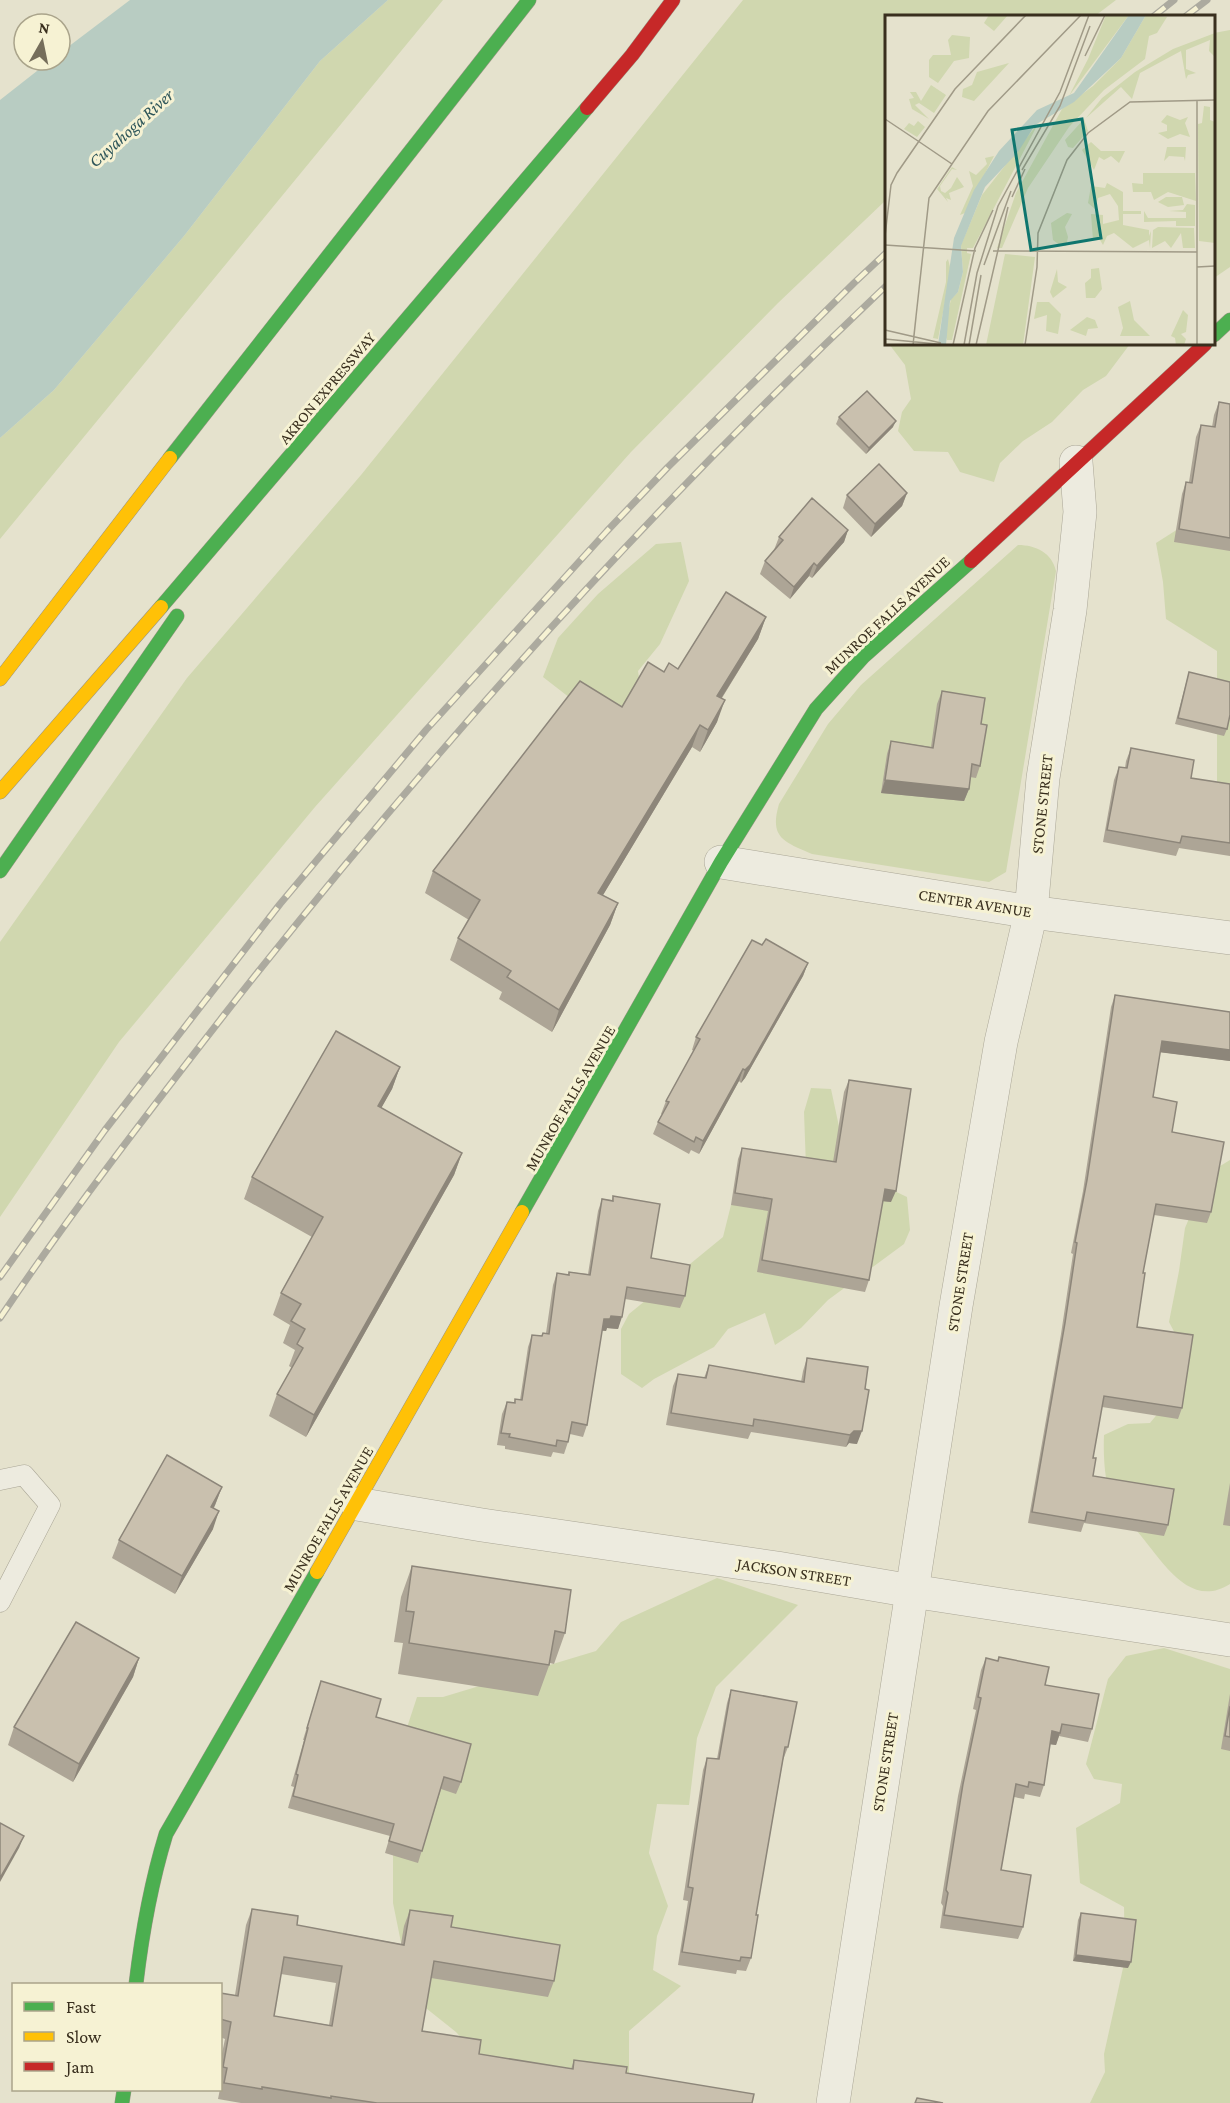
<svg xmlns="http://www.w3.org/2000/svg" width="1230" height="2103" font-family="'Crimson Pro',serif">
	<rect width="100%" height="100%" fill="#e5e2cd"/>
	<g fill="#d0d7af">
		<polygon points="388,0 443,0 0,539 0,438 54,390 184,236 320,61"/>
		<polygon points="743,0 1116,0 1095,16 886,16 886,200 778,303 631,452 315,807 119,1042 0,1217 0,942 187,678 361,475"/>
		<polygon points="1230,30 1230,267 1214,278 1214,33"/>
		<polygon points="889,344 1130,344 1106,376 1083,390 1052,422 1023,441 1000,463 994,482 960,472 948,452 914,451 898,431 902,412 911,399 905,365"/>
		<polygon points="1230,496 1230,817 1217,800 1217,651 1166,619 1163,582 1156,543"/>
		<polygon points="681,542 689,581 660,644 638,671 640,684 622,715 592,715 543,677 558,638 598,594 656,544"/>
		<path d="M1018,545c18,0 34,8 38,26l-50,301 -17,10 -177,-28c-28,-12 -43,-16 -33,-50l49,-80 33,-39z"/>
		<polygon points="811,1088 831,1089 848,1169 907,1197 910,1230 904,1244 828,1300 801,1328 775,1345 765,1313 728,1329 714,1347 654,1379 642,1388 621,1374 621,1329 629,1314 723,1237 731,1205 806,1167 804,1112"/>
		<path d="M1230,1160v424c-42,27 -70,-27 -93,-53 -7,-8 -20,-14 -23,-23 -9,-23 -11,-48 -10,-73l24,-11 22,-1 24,-29 5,-53 -10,-19 10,-51 6,-43 14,-33 13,-24z"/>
		<polygon points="717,1578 798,1605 716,1687 697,1738 689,1805 657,1804 649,1853 668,1906 657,1936 653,1970 681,1986 629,2031 629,2103 517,2099 456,2032 412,1997 393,1903 393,1804 398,1755 417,1697 443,1697 596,1651 621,1622"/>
		<polygon points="1164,1648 1230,1669 1230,2103 1090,2103 1105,2072 1104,2054 1125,1959 1124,1907 1080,1883 1076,1828 1120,1803 1122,1784 1094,1779 1086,1764 1108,1679 1126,1656"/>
	</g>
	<polygon fill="#b8ccc2" points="130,0 388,0 320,61 184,236 54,390 0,438 0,100 51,60 60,60 60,53"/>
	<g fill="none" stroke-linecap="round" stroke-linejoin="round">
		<g stroke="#aaa696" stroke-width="21">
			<polyline id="lane" points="0,1480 24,1475 50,1505 0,1602"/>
		</g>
		<g stroke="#aaa696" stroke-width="34">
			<g id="street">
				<polyline points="721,862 1031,912 1230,938"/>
				<polyline points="357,1504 482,1525 777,1568 912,1591 1230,1640"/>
				<polyline points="833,2103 956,1306 1001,1042 1031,912 1043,778 1070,610 1080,512 1076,462"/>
			</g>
		</g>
		<g stroke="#9a9586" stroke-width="15">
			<g id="fast">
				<polyline points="1214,335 1230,320"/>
				<polyline points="170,458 529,0"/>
				<polyline points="161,607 587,108"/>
				<polyline points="0,871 177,616"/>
				<polyline points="522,1212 721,862 816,709 863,657 971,561"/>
				<path d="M136,1984c6,-51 15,-101 30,-150l151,-262"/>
				<polyline points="122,2103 124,2090"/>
			</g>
		</g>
		<g stroke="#9a9586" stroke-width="15">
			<g id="slow">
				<polyline points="0,679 170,458"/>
				<polyline points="0,792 161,607"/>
				<polyline points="317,1572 522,1212"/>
			</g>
		</g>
		<g stroke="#9a9586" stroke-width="15">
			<g id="jam">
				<polyline points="587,108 632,55 673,0"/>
				<polyline points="971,561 1205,344"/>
			</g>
		</g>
		<use href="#lane" stroke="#edebdf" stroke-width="20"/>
		<use href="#street" stroke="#edebdf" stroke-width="33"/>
		<use href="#fast" stroke="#4caf50" stroke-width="14"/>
		<use href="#slow" stroke="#ffc107" stroke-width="14"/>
		<use href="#jam" stroke="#c62828" stroke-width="14"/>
		<g stroke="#acaa9f" stroke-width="7">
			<g id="rail">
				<polyline points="1154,16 1174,0"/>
				<polyline points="1186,16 1207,0"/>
				<polyline points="0,1277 105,1130 280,904 426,730 607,531 668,467 854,283 886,253"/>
				<path d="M0,1318c70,-104 147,-204 224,-303 203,-259 424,-504 662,-729"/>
			</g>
		</g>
		<use href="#rail" stroke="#f6f2d3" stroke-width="4.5" stroke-dasharray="14" stroke-linecap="butt"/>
	</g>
	<g fill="#ada596" fill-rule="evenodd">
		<polygon points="1219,402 1230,404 1230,551 1174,542 1182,494 1186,482 1189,482 1196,437 1201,425 1212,427 1214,415"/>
		<polygon points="839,417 893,427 866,454 836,424"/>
		<polygon points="907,493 902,506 871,537 843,508 847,495"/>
		<polygon points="848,530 844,542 812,578 809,576 790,599 760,574 765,561 774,550 779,537"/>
		<polygon points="766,617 758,639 722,698 717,722 700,752 692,747 603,895 618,903 610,925 552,1032 499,999 502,992 450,960 458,938 469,920 425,893 433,871 622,707 664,672 678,669"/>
		<polygon points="1189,672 1227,729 1224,736 1175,724"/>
		<polygon points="942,691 981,724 980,766 976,778 970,777 969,789 964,801 881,793 887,754 891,741 931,747 937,704"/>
		<polygon points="1131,748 1191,778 1230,784 1230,856 1179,848 1176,856 1103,842 1114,780 1119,767 1125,768 1126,761"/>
		<polygon points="762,945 808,963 803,976 745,1078 741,1083 739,1081 699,1154 691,1150 689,1154 653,1134 658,1122 662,1114 661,1114 666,1101 694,1051 692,1050 696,1037"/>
		<polygon points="1115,995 1230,1012 1230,1061 1160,1052 1153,1097 1172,1132 1211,1212 1207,1223 1154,1215 1143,1273 1137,1327 1182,1408 1178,1419 1102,1407 1093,1458 1093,1476 1168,1525 1164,1536 1084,1523 1081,1532 1028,1523 1061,1334 1073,1254 1071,1253 1083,1191 1111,1007"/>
		<polygon points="400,1067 392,1089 381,1108 462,1153 454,1175 306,1437 269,1416 277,1394 292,1368 289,1366 295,1350 283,1343 290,1325 273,1315 281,1293 312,1237 244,1199 252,1177"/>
		<polygon points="849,1080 891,1202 883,1201 869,1280 865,1292 757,1272 768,1211 731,1205 738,1159 742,1148 833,1162 844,1092"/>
		<polygon points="613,1196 651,1258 685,1296 680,1308 625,1299 618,1329 607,1328 606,1331 602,1331 587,1425 583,1437 570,1434 568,1442 564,1454 553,1452 551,1457 505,1449 505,1446 497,1445 502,1414 507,1402 514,1403 515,1399 520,1400 528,1347 532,1335 542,1336 543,1333 546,1333 553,1285 557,1273 568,1275 569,1272 588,1274 598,1211 602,1199 612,1200"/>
		<polygon points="807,1358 857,1444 849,1443 846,1447 751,1432 748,1439 666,1425 673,1386 678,1374 704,1378 709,1365 801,1382 803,1371"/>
		<polygon points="1230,1483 1230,1526 1223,1525"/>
		<polygon points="222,1487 214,1508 213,1529 175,1594 112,1558 119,1540"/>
		<polygon points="412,1566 565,1633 554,1664 550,1663 538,1696 398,1674 403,1643 394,1642 401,1597"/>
		<polygon points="999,1657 1045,1685 1092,1729 1088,1742 1059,1736 1056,1745 1050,1744 1044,1785 1040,1797 1025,1794 1024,1799 1014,1797 1001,1870 1023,1927 1018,1939 940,1928 943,1906 941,1903 958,1796 976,1710 973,1709 981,1670 986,1658 998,1661"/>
		<polygon points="139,1658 133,1677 73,1782 8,1745 14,1727"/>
		<polygon points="321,1681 376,1717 461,1782 456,1794 441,1789 418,1863 385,1853 390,1836 288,1808 294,1787 291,1786 304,1740 303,1740"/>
		<polygon points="731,1690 788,1747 783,1760 756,1915 751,1958 746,1971 737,1970 736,1974 678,1965 688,1901 683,1900 703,1770 707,1758 717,1759 727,1703"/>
		<polygon points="1230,1694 1230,1751 1221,1749"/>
		<path d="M252,1909l45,16 104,19 3,-18 6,-16 41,17 103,54 -6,16 -117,-19 -9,53 57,23 92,15 3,-9 178,43h-511l-23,-4 3,-15 -1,-21 5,-24 -5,-2v-44l15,2 11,-70zM281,1974l55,9 -7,42 -55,-9z"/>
		<polygon points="1081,1913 1128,1968 1073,1961 1078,1920"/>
	</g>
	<g fill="#8d867a">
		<polygon points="896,421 893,427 866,454 869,448"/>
		<polygon points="907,493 902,506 871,537 875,524"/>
		<polygon points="848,530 844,542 812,578 817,566"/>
		<polygon points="814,563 809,576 790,599 794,587"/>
		<polygon points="766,617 758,639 709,718 717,696"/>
		<polygon points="725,700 717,722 700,752 708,730"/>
		<polygon points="700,725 692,747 591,915 598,893"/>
		<polygon points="885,780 969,789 964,801 881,793"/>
		<polygon points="618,903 610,925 552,1032 559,1010"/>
		<polygon points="808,963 803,976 745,1078 741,1083 745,1070"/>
		<polygon points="1162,1041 1230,1050 1230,1061 1158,1052"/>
		<polygon points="400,1067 392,1089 370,1128 378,1106"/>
		<polygon points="743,1069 739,1081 699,1154 703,1141"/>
		<polygon points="462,1153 454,1175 306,1437 314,1415"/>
		<polygon points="885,1189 896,1191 891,1202 881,1201"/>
		<polygon points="611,1316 622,1317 618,1329 607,1328 606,1331 600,1330 604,1319"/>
		<polygon points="854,1431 862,1431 857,1444 849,1443 846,1447 850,1435"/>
		<polygon points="222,1487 215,1505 204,1525 211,1507"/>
		<polygon points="219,1511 213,1529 175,1594 182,1576"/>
		<polygon points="139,1658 133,1677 73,1782 79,1764"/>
		<polygon points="1052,1731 1060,1733 1056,1745 1048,1744"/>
		<polygon points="24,1836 19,1848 0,1882 0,1878"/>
		<polygon points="1076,1955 1131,1962 1128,1968 1073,1961"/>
	</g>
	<g fill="#c9c0ae" stroke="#8d867a" stroke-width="1.5" fill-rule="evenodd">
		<polygon points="867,391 896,421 869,448 839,417"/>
		<polygon points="1219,402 1230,404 1230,538 1179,529 1186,482 1192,483 1201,425 1215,427"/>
		<polygon points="879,464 907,493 875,524 847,495"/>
		<polygon points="812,498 848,530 817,566 814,563 794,587 765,561 783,540 779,537"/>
		<polygon points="726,592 766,617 717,696 725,700 708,730 700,725 598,893 618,903 559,1010 507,977 511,971 458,938 480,900 433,871 580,681 622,707 648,662 664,672 669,663 678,669"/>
		<polygon points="1189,672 1230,682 1230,715 1227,729 1178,718"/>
		<polygon points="942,691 985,698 981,724 987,725 980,766 972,764 969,789 885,780 891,741 933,748"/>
		<polygon points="1131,748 1194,760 1191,778 1230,784 1230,843 1182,836 1180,843 1107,830 1119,767 1127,768"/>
		<polygon points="766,939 808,963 750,1065 745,1070 743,1069 703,1141 696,1137 694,1142 658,1122 669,1102 666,1101 700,1039 696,1037 752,940 762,945"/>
		<polygon points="1115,995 1230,1012 1230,1050 1162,1041 1153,1097 1177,1102 1172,1132 1224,1142 1211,1212 1156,1204 1143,1273 1145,1273 1137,1327 1193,1335 1182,1408 1104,1396 1093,1458 1096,1458 1093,1476 1174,1489 1168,1525 1087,1512 1085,1521 1032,1512 1065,1323 1077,1243 1075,1242 1087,1180"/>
		<polygon points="336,1031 400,1067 378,1106 462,1153 314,1415 277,1394 303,1348 297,1344 305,1329 291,1321 301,1304 281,1293 323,1217 252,1177"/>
		<polygon points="849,1080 911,1089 896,1191 885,1189 869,1280 762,1260 772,1199 735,1193 742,1148 836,1162"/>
		<polygon points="613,1196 660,1204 651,1258 690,1265 685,1296 627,1287 622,1317 611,1316 610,1319 604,1319 587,1425 572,1422 568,1442 557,1440 556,1446 509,1437 510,1434 501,1433 507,1402 515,1403 515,1399 522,1400 532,1335 542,1336 543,1333 549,1334 557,1273 569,1275 569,1272 590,1275 602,1199 613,1201"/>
		<polygon points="807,1358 868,1367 865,1389 869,1390 862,1431 854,1431 850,1435 754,1419 753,1426 671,1413 678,1374 706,1378 709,1365 804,1382"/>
		<polygon points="167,1455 222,1487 211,1507 219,1511 182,1576 119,1540"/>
		<polygon points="412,1566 571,1590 565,1633 555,1631 549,1665 409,1643 414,1612 406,1611"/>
		<polygon points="76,1622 139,1658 79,1764 14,1727"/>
		<polygon points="999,1657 1049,1667 1045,1685 1099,1694 1092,1729 1062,1724 1060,1733 1052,1731 1044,1785 1029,1782 1028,1787 1016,1784 1001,1870 1031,1875 1023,1927 944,1915 948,1893 946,1890 963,1784 981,1698 978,1697 986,1658 998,1661"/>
		<polygon points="321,1681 381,1699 376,1717 471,1744 461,1782 444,1777 422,1851 389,1841 394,1824 293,1796 298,1775 296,1774 308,1728 307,1728"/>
		<polygon points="731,1690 797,1702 788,1747 785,1747 756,1915 758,1915 751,1958 741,1957 740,1961 682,1952 693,1888 688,1887 707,1758 719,1759"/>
		<polygon points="1230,1706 1230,1737 1225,1736"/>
		<polygon points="0,1823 24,1836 0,1878"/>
		<path d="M252,1909l46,7 -1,9 107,20 6,-35 43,6 -2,11 109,18 -6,36 -120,-20 -12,70 59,9 -2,14 94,15 1,-9 53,7 -1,6 128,21 -2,9h-375l-46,-7v2l-69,-11v2l-38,-6 3,-15 -4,-1 8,-45 -11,-3v-26l18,3zM284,1957l58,9 -10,60 -58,-10z"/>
		<polygon points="1081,1913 1136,1920 1131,1962 1076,1955"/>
		<polygon points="917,2098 943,2103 915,2103"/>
	</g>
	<g text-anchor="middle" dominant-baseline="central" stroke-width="6" stroke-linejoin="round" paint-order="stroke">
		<g font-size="16" fill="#392f1e" stroke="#f6f2d3">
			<text transform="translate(327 388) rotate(-50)">AKRON EXPRESSWAY</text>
			<text transform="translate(887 615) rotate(-43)">MUNROE FALLS AVENUE</text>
			<text transform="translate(1042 804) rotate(-84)">STONE STREET</text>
			<text transform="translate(975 903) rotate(9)">CENTER AVENUE</text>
			<text transform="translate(570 1098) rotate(-60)">MUNROE FALLS AVENUE</text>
			<text transform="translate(960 1282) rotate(-81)">STONE STREET</text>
			<text transform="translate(328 1519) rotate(-60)">MUNROE FALLS AVENUE</text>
			<text transform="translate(794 1572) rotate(9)">JACKSON STREET</text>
			<text transform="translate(885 1762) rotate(-81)">STONE STREET</text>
		</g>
		<g font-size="18" font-style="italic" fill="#2d5559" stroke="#f6f2d3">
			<text transform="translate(131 128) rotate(-42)">Cuyahoga River</text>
		</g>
	</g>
	<g transform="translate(885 15)">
		<rect width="330" height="330" fill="#e5e2cd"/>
		<path d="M104,0h19l-14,16 -10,-8zM221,0h23l-60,81 19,-37zM261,0l21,2 -10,16 -8,3 -4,23 -41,31 -35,37 -41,61 -26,60h-5l19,-55 46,-84 31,-23 28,-28zM330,18v24l-6,-6 1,-11 -24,10v19l10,4 -8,2 -2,4 -5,-28 -41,22 -8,26 -11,-12 -35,31 16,-20 33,-26 38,-23zM67,20l18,2 -1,21 -15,3 -16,22 -9,-6v-17l4,-5h18l-3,-15zM124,48l-35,38 -12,-4 1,-8 9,-4 5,-13zM46,70l15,10 -12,18 -15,-10 -4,2 14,14 -17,-10 -3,-10 5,-1 -4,-6h6l5,9zM319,91l6,1v13l5,2v121l-16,-2 -1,-117 4,-1zM282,100l13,5 8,-3 -3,6 5,14 -10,-3 -12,5 -10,-6 9,-2v-6l-6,-3zM199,104l4,12 -15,17 -5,-1 -3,-7zM33,106l7,6 -8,10 -13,-8 5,-6 5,3zM154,107l-66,126h-6v5l4,1 -19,86h-5l-3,-8 7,-33 7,-7 5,-20 -2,-27 21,-50zM206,127l10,9h24l-6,12 -8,-7 -7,4 -5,-3 -5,13 -12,-20zM282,132h19l-1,14 -1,-4 -15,-1 -5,5zM109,141l-29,57 -5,2 13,-29 -4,-15 7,4 11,-11 -2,-6zM67,152l5,3 -5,-1 -12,17 1,5 4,2 6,-5 6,-11 7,10 -15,6 2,7 -5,-2 2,4 -11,-13zM258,158h52l1,28 -28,-9 -14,8 -3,-8h-18l-1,-9 11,1zM222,168l16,9v19h18v3h-18v11l26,5v6l2,-5 -1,17 -1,-8 -16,8 -19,-15 -7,3 -4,9 -3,-5h-7l-2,-26 12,1v9l16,-4 -1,-14 -8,-12 -12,4 -3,11 -7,-6 3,-17 14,2zM281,182h16l2,8 -16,2 -10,-5zM302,189l8,1v21h-19v-5l-32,1v-11l4,7h38v-6l-17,-1 14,-1zM182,198l5,1 -7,13 3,10 -2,9h-5l-8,-6 -2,-17zM273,212l36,1 1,20h-12l-2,-15 -10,15 -6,-7 -13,7 1,-18zM120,239l30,3 -12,88h-37zM67,242v8l-14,74 -5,-1 13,-56v-20l2,-3 2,8zM214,253l3,21 -7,9h-9l-1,-15 6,-5v-9zM172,254l1,13 9,5 -14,11 -3,-6zM245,286l4,19 16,16h-30l3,-8 -5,-21zM152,287h12l12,12 -3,20 -12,-3 1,-16 -13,4zM298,295l5,5 -2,17 -5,2 5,5 -2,6h-8l-1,-7 -4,-2zM202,302l8,3 3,8 -10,1 -2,7 -16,-6z" fill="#d0d7af"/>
		<path d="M244,0h17l-25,43 -47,44 -39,23 -17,27 -33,35 -24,59 2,26 -5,20 -8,9 -4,44h-8l16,-107 20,-48 25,-39 38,-41 37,-17z" fill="#b8ccc2"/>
		<path fill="none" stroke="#a09a87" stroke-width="1.5" d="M200,41l20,-41M0,104l33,22M33,126l34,23 36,-53 93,-96M137,155l38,-64 30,-80M127,182l13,-28M0,221l6,-51 6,-12 58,-84 71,-74M0,230l91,6M108,236l204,1M99,250l27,-74M312,252l18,-1M0,315l56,13M29,320l15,-137 23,-34M0,324l62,6M28,330l3,-28M68,330l22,-97 18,-38M79,330l13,-72 21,-67 62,-114 29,-77M84,330l12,-70M91,330l32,-138M140,330l12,-78 1,-34 29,-73 21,-27 42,-31 85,-2M312,330v-245"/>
		<path fill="#0f766e" fill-opacity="0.15" stroke="#0f766e" stroke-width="3" d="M197,104l19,119 -70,12 -19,-120z"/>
		<rect width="330" height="330" fill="none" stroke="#392f1e" stroke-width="3"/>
	</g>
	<rect x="12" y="1983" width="210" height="108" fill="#f6f2d3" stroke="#aaa48b" stroke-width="1.5"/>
	<rect x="24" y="2002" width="30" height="9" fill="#4caf50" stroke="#aaa48b" stroke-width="1.5"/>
	<text x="66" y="2013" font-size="18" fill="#392f1e">Fast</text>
	<rect x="24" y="2032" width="30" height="9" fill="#ffc107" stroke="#aaa48b" stroke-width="1.5"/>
	<text x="66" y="2043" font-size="18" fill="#392f1e">Slow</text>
	<rect x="24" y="2062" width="30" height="9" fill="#c62828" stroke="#aaa48b" stroke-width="1.5"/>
	<text x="66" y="2073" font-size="18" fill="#392f1e">Jam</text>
	<g transform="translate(42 42) rotate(9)"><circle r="28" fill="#f6f2d3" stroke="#aaa48b" stroke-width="1.5"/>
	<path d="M0-4.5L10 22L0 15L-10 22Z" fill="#756e5b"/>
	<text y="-9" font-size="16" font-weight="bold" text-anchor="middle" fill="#392f1e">N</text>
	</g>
</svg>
